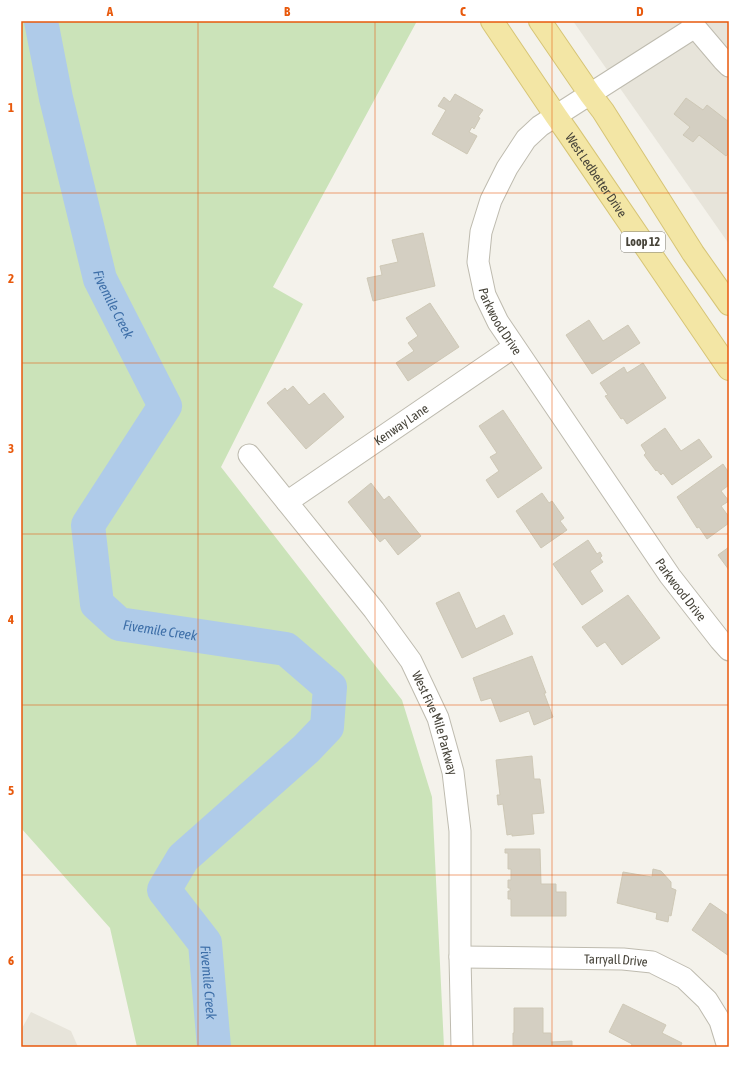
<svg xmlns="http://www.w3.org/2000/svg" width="750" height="1068" font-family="'Asap Condensed',sans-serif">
	<rect width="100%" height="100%" fill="#f4f2eb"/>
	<g fill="#e7e4da">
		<polygon points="573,21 729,21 729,244"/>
		<polygon points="31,1012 71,1031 78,1047 21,1047 21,1030"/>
	</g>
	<polygon fill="#cbe3b9" points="21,21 417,21 273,287 303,304 221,467 402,700 432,797 444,1047 137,1047 110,928 21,828"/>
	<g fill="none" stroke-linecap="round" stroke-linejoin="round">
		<path stroke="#afcbe9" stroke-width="34" id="s1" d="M41,21l15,77 44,181 65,127 -77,119 9,79 22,20 167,25 44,38 -3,40 -21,22 -123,109 -19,32 41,53 9,104"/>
	</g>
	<g fill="#d4cfc2" stroke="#cec8b6">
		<polygon points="455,94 483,110 478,117 480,118 474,129 472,127 469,132 477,136 467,154 432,134 446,110 438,106 444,97 450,102"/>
		<polygon points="686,98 703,110 707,105 729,122 729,153 726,156 699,135 693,142 683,135 690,127 674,114"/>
		<polygon points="423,233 435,286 373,301 367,278 382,275 380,266 398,262 392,240"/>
		<polygon points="430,303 459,347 408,381 396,363 414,351 408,343 418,336 406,318"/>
		<polygon points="589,320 603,341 628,325 640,343 592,374 566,335"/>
		<polygon points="643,363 666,398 627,424 623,418 621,419 605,396 608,395 600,383 624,367 627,373"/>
		<polygon points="293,386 309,405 324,393 344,417 306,449 267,403 285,388 287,391"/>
		<polygon points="503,410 542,468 498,498 486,480 499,471 490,457 497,453 479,426"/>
		<polygon points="665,428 681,451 699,439 712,457 672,485 663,473 661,475 657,470 656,471 644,455 646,453 641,445"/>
		<polygon points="723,464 729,473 729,485 721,491 729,501 721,506 729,517 729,523 707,539 699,527 697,528 677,497"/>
		<polygon points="371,483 384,500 389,496 421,536 398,555 385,538 380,542 348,502"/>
		<polygon points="542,493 549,503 552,501 564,518 560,521 567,530 541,548 516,511"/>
		<polygon points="588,540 597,554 600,552 602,556 600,558 603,562 590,571 603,591 582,605 553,564"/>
		<polygon points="729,547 729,570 718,555"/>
		<polygon points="459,592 476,629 504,615 513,634 462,658 436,603"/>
		<polygon points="628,595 660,638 622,665 605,642 597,647 582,627"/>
		<polygon points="532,656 546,693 544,693 553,717 534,725 529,711 500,722 491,698 481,701 473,678"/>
		<polygon points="532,756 534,779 540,779 544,813 532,814 534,834 512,836 512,834 507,835 503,804 498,805 497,795 500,795 496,760"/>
		<polygon points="505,849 540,849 541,884 556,884 556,892 566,892 566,916 511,916 511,899 508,899 508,891 510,891 510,888 508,888 508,880 511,880 511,869 508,869 508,853 505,853"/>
		<polygon points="653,869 661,871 671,882 671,888 676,890 671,916 669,915 668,922 656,919 657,913 617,903 623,872 652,877"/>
		<polygon points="710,903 729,916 729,956 692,930"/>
		<polygon points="623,1004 666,1025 662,1033 682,1043 680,1047 631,1047 632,1044 609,1032"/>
		<polygon points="514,1008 543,1008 543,1033 551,1033 551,1042 572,1041 572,1047 513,1047 513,1033 514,1033"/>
	</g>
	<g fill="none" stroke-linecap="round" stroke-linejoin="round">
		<g stroke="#bebbaf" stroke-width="23">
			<g id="minor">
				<polyline points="692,21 695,27 723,60 729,66"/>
				<path id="s2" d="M695,27l-155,99 -14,13 -19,29 -16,32 -10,32 -3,30 7,33 13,27 172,254 50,64 9,10"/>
				<path id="s3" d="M249,455l125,155 37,51 27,57 15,54 7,59v126l2,90"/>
				<path id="s4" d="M287,502l227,-155"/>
				<path id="s5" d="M460,957l163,2 29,3 32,16 23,22 13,21 8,26"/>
			</g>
		</g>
		<g stroke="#d7c576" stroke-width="24">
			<g id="primary">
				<path id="s6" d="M492,21l64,95 12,17 161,236"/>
				<polyline points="540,21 590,94 603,111 693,253 729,304"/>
			</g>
		</g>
		<use href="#minor" stroke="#fff" stroke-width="21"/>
		<use href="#primary" stroke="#f3e6a5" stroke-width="22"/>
	</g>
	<path fill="none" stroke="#e8590c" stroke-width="1" stroke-opacity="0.55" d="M198,21v1026M375,21v1026M552,21v1026M21,193h708M21,363h708M21,534h708M21,705h708M21,875h708"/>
	<g text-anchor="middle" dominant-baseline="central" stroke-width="4" stroke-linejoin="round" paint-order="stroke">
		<rect fill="#fff" stroke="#7e7c75" stroke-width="1" x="621" y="232" width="44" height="20" rx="3"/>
		<g font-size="12" font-weight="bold" fill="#47443a">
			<text x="643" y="242">Loop 12</text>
		</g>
		<g font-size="13" fill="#47443a" stroke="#fff">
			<text stroke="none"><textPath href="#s6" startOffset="186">West Ledbetter Drive</textPath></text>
			<text stroke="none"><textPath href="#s2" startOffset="401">Parkwood Drive</textPath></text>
			<text stroke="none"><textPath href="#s4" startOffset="138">Kenway Lane</textPath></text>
			<text stroke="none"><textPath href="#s2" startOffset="725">Parkwood Drive</textPath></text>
			<text stroke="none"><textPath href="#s3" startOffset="329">West Five Mile Parkway</textPath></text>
			<text stroke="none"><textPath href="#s5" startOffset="156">Tarryall Drive</textPath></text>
		</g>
		<g font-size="14" font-style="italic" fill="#3e6fa8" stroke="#fff">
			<text stroke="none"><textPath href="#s1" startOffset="293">Fivemile Creek</textPath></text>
			<text stroke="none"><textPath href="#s1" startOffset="700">Fivemile Creek</textPath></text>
			<text stroke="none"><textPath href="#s1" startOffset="1264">Fivemile Creek</textPath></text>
		</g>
	</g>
	<rect width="750" height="1068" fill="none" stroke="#ffffff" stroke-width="44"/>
	<rect x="22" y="22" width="706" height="1024" fill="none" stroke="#e8590c" stroke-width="1.5"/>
	<g font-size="13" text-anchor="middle" font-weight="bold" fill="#e8590c">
		<text x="110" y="16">A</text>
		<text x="287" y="16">B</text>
		<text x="463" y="16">C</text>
		<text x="640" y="16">D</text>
		<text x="11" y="112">1</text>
		<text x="11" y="283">2</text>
		<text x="11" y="453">3</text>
		<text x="11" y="624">4</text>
		<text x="11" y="795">5</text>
		<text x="11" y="965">6</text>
	</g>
</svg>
